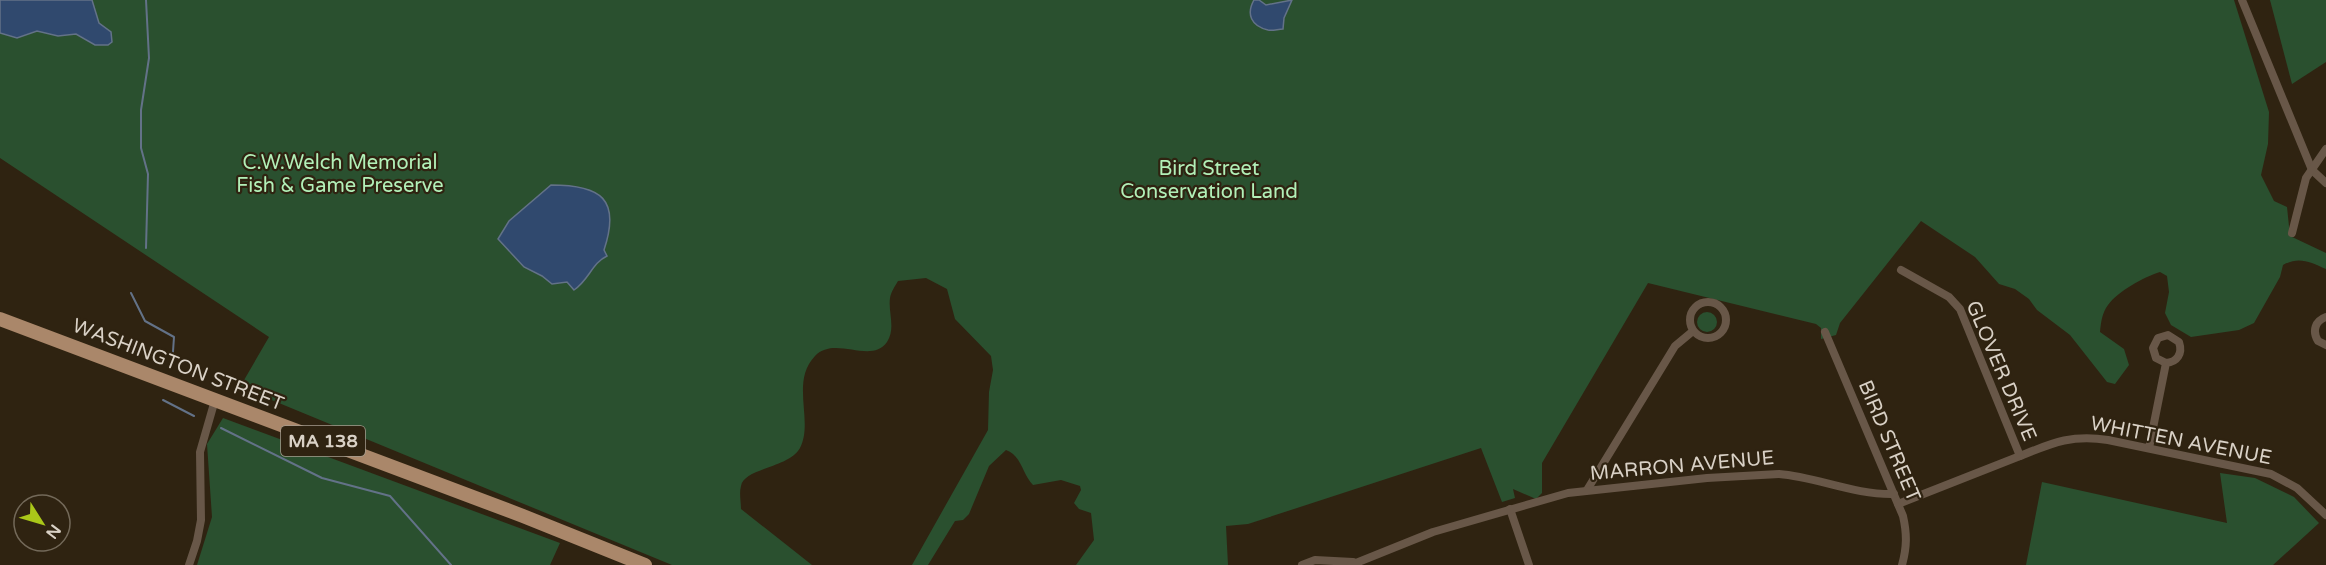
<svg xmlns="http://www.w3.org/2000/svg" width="2326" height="565" font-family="'Varela Round',sans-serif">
	<rect width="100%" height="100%" fill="#2f2311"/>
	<g fill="#2a502f">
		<path d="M0,0h2234l35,112 -1,32 -7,31 13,26 13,6 3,29 36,17v16c-16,-7 -27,-13 -43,-4l-3,12 -26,46 -15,7 -48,7 -20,-12 -6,-12 4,-21 -2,-16 -7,-4c-16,5 -42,19 -52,33 -6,8 -7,17 -8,27l24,17 5,16 -14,19 -8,-2 -37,-47 -33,-25 -8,-11 -14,-10 -16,-5 -24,-27 -54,-36 -81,102 -4,12 -15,4v-11l-5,-4 -168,-41 -106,180v30l-6,6 -23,-10 2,9 -13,4 -21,-54 -233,76 -22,2 2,39h-152l18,-25 -3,-27 -12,-4 -5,-6 7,-13 -1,-4 -19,-6 -28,5c-11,-11 -11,-29 -27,-35l-17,16 -20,48 -6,6 -8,1 -27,44h-16l76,-135 1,-38 4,-22 -2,-14 -36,-37 -8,-30 -21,-11 -28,3c-3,5 -7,11 -8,17 -2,15 6,30 -3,44 -16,23 -52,-7 -72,14 -25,26 -1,65 -15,92 -11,20 -56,20 -59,38 -2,7 0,16 0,23l71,56h-140l-432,-178 29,-50 -269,-179z"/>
		<polygon points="2270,0 2326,0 2326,62 2292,84"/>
		<circle cx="1707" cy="322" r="10"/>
		<polygon points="223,418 560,543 550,565 197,565 212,517 207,444"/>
		<polygon points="2220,473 2255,478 2294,497 2319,523 2273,565 2026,565 2042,482 2227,523"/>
	</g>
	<g fill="#30496e" stroke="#637288" stroke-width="1.5">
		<polygon points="0,0 92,0 99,23 111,32 112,42 108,45 95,45 76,34 58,36 37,31 17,38 0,33"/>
		<path d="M1254,0h5l7,5 26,-5 -8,18 -1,11c-5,0 -10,2 -15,1 -17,-4 -22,-16 -14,-30z"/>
		<path d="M551,185c50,0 70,14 53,65l3,6c-15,7 -18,24 -33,34l-7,-8 -15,2 -10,-8 -18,-9 -26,-28 11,-18z"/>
	</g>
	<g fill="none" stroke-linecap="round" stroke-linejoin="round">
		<g stroke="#637288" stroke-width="2">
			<polyline points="146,0 149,58 141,110 141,148 148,174 146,248"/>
			<polyline points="131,293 145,321 174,337 172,366"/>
			<polyline points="163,400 194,416"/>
			<polyline points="221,428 322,478 390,496 451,565"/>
		</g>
		<g stroke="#685748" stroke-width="8">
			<polyline points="2242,0 2312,170 2326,183"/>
			<polyline points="2292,233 2306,178 2326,149"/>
			<circle cx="1708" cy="320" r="18"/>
			<path d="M2326,317c-11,4 -14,14 -8,24l8,4"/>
			<path d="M1825,332l78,184c4,18 4,31 -1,49"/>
			<path d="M2149,448l17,-85c11,-1 17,-9 13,-21l-11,-7 -10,3 -5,10 3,10 10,5"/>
			<path d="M2020,456c32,-13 52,-22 88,-16l163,34 26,14 29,27"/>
			<polyline points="1587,490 1675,346 1693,331"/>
			<polyline points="1898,504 2020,456 1960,309 1949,297 1901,270"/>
			<polyline points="1510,509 1529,565"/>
			<polyline points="189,565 197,541 201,520 200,452 215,400"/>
			<polyline points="1302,565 1315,560 1353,562"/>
			<path d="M1351,565l82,-33 135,-39 139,-15 72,-4c38,3 75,21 115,20"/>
		</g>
		<polyline stroke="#aa876a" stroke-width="14" points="0,319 523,516 645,565"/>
	</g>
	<g text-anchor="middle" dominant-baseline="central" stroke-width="4.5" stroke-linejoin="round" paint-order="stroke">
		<rect fill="#2f2311" stroke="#a69d90" stroke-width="1.5" x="281" y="426" width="84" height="30" rx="4.5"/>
		<g font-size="18" font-weight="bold" fill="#d9d1c6">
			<text x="323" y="441">MA 138</text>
		</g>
		<g font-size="20" fill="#b2f0b8" stroke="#2f2311">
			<text x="340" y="163">C.W.Welch Memorial<tspan x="340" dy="23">Fish &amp; Game Preserve</tspan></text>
			<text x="1209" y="169">Bird Street<tspan x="1209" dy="23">Conservation Land</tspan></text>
		</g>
		<g font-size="20" fill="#d9d1c6" stroke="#2f2311">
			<text transform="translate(178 365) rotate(21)">WASHINGTON STREET</text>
			<text transform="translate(2001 371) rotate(67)">GLOVER DRIVE</text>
			<text transform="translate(1889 441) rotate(67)">BIRD STREET</text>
			<text transform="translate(2181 441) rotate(11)">WHITTEN AVENUE</text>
			<text transform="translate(1682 466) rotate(-5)">MARRON AVENUE</text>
		</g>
	</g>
	<g transform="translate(42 523) rotate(127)"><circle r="28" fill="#2f2311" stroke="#736959" stroke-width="1.5"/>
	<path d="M0-4.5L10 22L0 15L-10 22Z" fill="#aac719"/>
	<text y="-9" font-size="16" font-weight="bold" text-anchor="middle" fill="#d9d1c6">N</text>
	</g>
</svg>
